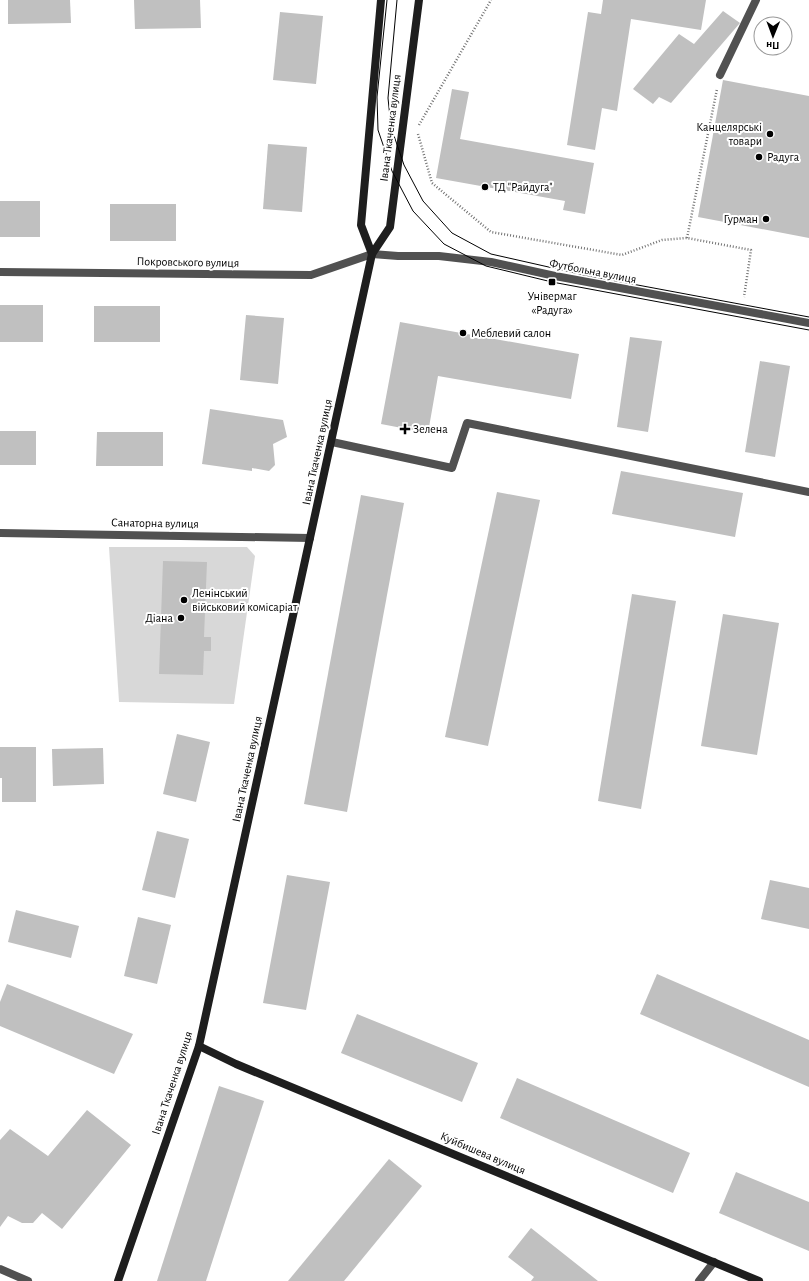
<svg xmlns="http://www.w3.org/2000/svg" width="809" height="1281" font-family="'Alegreya Sans',sans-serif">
	<rect width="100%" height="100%" fill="#fff"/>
	<polygon fill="#d8d8d8" points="109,547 247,547 255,556 234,704 119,702"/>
	<g fill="#c0c0c0">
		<polygon points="8,0 70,0 71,23 8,24"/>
		<polygon points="134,0 200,0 201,28 135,29"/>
		<polygon points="603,0 706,0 701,30 631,19 617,111 602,108 595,150 567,145 588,12 601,14"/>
		<polygon points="723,11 740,23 671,103 659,97 653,104 633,89 679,34 694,44"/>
		<polygon points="280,12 323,16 316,84 273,80"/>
		<polygon points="723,80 809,96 809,238 698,217"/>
		<polygon points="452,89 469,92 460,139 594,163 585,214 563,210 565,201 436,178"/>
		<polygon points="268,144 307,147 302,212 263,209"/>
		<rect x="0" y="201" width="40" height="36"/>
		<rect x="110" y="204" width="66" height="37"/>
		<rect x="0" y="305" width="43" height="37"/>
		<rect x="94" y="306" width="66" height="36"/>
		<polygon points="246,315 284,318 278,384 240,380"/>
		<polygon points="400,322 579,354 571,399 438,376 428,433 381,424"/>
		<polygon points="630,337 662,341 648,432 617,427"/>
		<polygon points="760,361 790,366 775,457 745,452"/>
		<polygon points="210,409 283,420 287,437 273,444 275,465 269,471 252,468 252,471 202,464"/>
		<rect x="0" y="431" width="36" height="34"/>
		<polygon points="97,432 163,432 163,466 96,466"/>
		<polygon points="621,471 743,493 735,537 612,514"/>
		<polygon points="497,492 540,500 488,746 445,737"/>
		<polygon points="361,495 404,503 347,812 304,804"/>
		<polygon points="163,561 207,562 204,637 211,637 211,651 204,651 203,675 159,674"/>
		<polygon points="632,594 676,601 641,809 598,801"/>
		<polygon points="723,614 779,623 757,755 701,746"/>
		<polygon points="177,734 210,742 196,802 163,794"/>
		<polygon points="0,747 36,747 36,802 2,802 2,778 0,778"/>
		<polygon points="103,748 104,784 53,786 52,749"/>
		<polygon points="157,831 189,839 175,898 142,890"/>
		<polygon points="287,875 330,882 306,1010 263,1003"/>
		<polygon points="770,880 809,888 809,929 761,919"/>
		<polygon points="16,910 79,926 71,958 8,942"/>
		<polygon points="138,917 171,925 157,984 124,976"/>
		<polygon points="657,974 809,1040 809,1087 640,1014"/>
		<polygon points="7,984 133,1034 114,1074 0,1026 0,1002"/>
		<polygon points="357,1014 478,1063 462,1102 341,1053"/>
		<polygon points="517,1078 690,1153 673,1193 500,1118"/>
		<polygon points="219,1086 264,1101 206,1281 157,1281"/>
		<polygon points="87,1110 131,1145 62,1229 42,1213 33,1223 22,1223 8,1216 0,1227 0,1140 10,1129 48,1156"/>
		<polygon points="389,1159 422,1186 344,1281 288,1281"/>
		<polygon points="736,1172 809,1202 809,1251 719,1213"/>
		<polygon points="531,1228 598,1281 531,1281 534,1277 508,1257"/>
	</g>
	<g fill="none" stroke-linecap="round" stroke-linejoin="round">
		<g stroke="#737373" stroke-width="2.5" stroke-dasharray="1 2" stroke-linecap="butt">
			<polyline points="419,125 491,0"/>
			<polyline points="418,134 432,183 491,232 622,255 662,240 687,238 751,250 744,297"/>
			<polyline points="687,238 717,89"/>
		</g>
		<g stroke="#515151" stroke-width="8">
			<polyline points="720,75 756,0"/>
			<polyline points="332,442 452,468 467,423 809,492"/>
			<polyline points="0,1269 28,1281"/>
		</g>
		<g stroke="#515151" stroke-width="8">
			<polyline points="0,272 311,275 372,254"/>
			<polyline points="0,533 310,538"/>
			<polyline points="699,1281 714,1262"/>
		</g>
		<polyline stroke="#515151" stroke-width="8" points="372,254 398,256 439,256 491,262 555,276 809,323"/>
		<g stroke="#1e1e1e" stroke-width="8">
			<polyline points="372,254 361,225 381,0"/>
			<polyline points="199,1046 236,1064 759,1281"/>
			<polyline points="118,1281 199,1046 372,254 390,227 419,0"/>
		</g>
		<g stroke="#000" stroke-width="1">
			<polyline points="387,0 377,97 378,130 392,171 413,211 444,244 486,266 552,282 809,330"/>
			<polyline points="397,0 388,98 391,127 404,165 423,201 452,233 491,254 584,275 809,317"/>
		</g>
	</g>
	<g fill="#000" stroke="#fff" stroke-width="1.5">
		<circle cx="770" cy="134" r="4"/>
		<circle cx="759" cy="157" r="4"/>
		<circle cx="485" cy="187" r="4"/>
		<circle cx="766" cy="219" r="4"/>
		<rect x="548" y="278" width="8" height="8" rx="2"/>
		<circle cx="463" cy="333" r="4"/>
		<path d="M403 423h4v4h4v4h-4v4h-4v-4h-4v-4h4z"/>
		<circle cx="184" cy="600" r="4"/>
		<circle cx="181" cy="618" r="4"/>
	</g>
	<g text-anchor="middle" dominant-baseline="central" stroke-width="4" stroke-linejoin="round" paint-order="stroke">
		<g font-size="12" fill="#000" stroke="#fff" text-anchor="start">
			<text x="762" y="127" text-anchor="end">Канцелярські<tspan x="762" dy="14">товари</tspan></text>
			<text x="767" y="157">Радуга</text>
			<text x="493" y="187">ТД "Райдуга"</text>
			<text x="758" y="219" text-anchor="end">Гурман</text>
			<text x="552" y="296" text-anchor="middle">Універмаг<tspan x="552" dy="14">«Радуга»</tspan></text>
			<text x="471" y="333">Меблевий салон</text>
			<text x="413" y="429">Зелена</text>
			<text x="192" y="593">Ленінський<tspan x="192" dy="14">військовий комісаріат</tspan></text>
			<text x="173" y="618" text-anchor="end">Діана</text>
		</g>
		<g font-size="12" fill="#000" stroke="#fff">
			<text transform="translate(390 128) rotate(-83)">Івана Ткаченка вулиця</text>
			<text transform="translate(188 262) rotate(1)">Покровського вулиця</text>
			<text transform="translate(593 271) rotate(11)">Футбольна вулиця</text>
			<text transform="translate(317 452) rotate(-78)">Івана Ткаченка вулиця</text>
			<text transform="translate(155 523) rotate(1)">Санаторна вулиця</text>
			<text transform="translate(247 769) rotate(-78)">Івана Ткаченка вулиця</text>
			<text transform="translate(172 1083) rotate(-72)">Івана Ткаченка вулиця</text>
			<text transform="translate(483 1153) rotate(23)">Куйбишева вулиця</text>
		</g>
	</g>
	<g transform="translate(773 36) rotate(181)"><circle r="19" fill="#ffffff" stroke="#999999"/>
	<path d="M0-3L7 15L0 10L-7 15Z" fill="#000000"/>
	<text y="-6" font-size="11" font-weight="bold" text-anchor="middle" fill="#000000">Пн</text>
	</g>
</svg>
